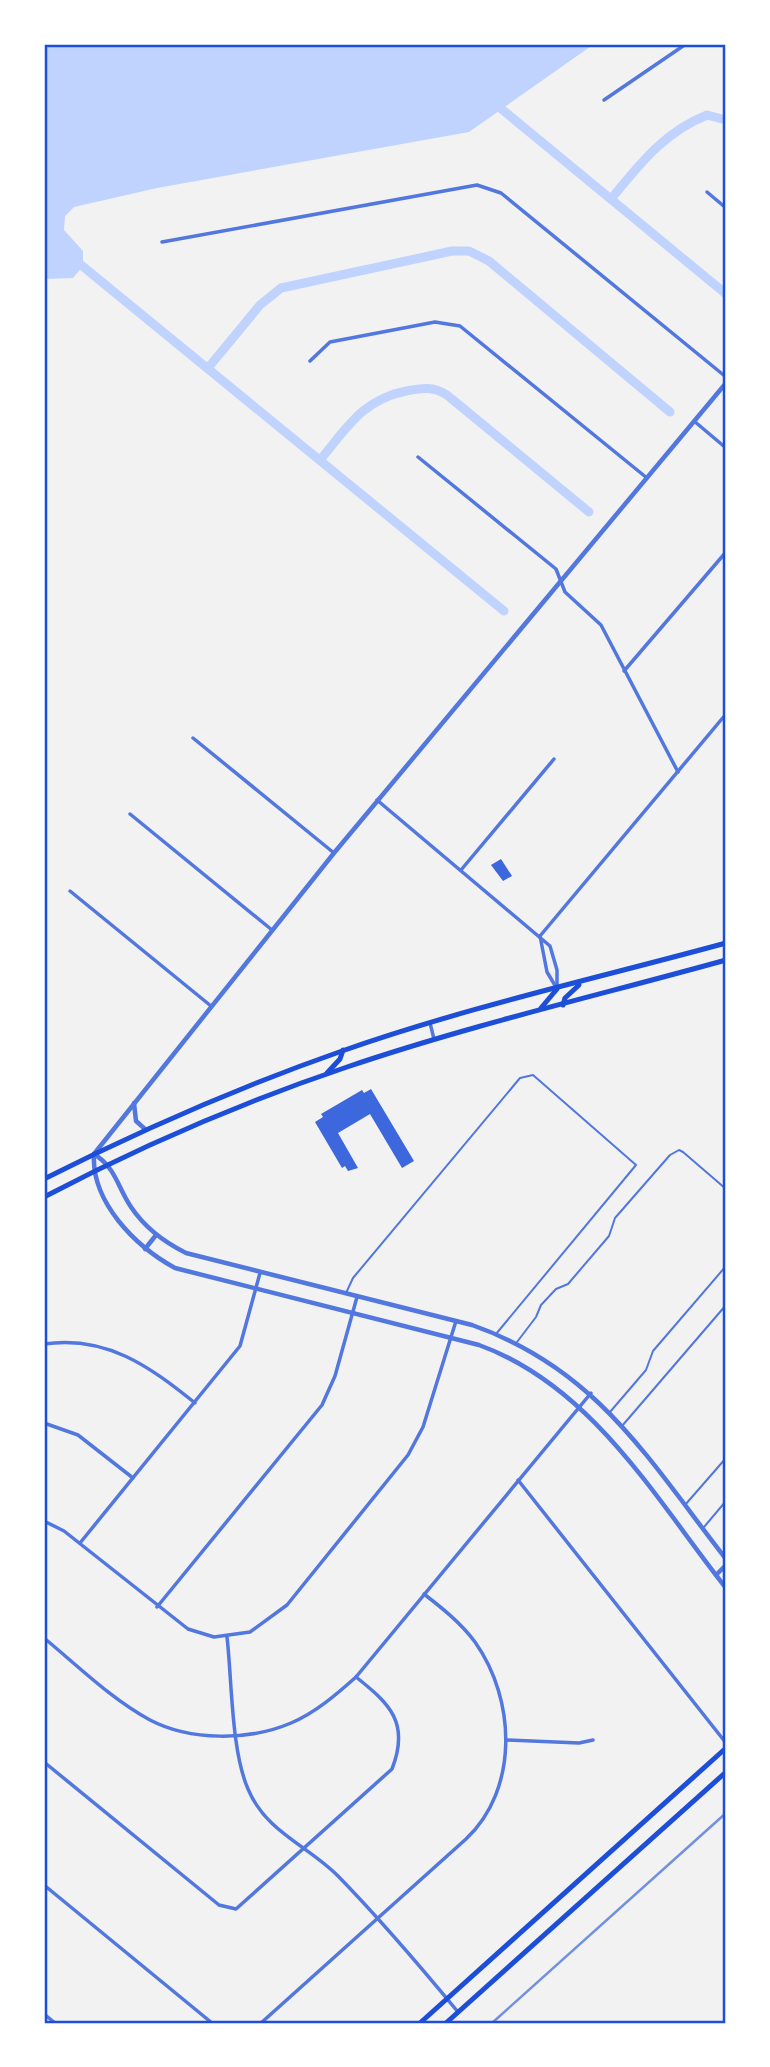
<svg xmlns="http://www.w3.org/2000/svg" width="770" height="2067" font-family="Ubuntu,sans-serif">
	<rect width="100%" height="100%" fill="#f2f2f2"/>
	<polygon fill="#bfd3fe" points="44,44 594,44 469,132 157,188 74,207 65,216 64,230 83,251 83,266 73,278 44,279"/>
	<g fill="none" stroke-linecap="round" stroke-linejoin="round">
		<g stroke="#bfd3fe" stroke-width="9">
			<polyline points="493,102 726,294"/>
			<path d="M611,199c28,-34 53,-67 96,-84l19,5"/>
			<polyline points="75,260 504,611"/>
			<polyline points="208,368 260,305 281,288 452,251 469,251 489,261 670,412"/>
			<path d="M320,460c27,-32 42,-60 86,-69 16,-3 27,-5 41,4l142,117"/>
		</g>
	</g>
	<g fill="#3d67dc">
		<polygon points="501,859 512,876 503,881 491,865"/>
		<polygon points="371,1089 414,1161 402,1168 370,1114 338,1133 358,1168 348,1171 345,1166 342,1168 315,1122 323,1117 321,1114 362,1090 364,1093"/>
	</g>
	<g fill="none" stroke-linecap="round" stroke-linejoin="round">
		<g stroke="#5277de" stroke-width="2">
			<polyline points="346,1293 353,1278 520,1078 533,1075 636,1165 496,1334"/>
			<polyline points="517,1342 536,1317 541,1305 556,1289 568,1284 609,1236 615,1218 670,1155 679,1150 683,1152 726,1189"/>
			<polyline points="610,1412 646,1370 653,1351 726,1266"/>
			<polyline points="622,1426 726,1305"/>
			<polyline points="685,1505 726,1458"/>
			<polyline points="704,1527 726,1501"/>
		</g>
		<g stroke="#5277de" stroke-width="3.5">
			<polyline points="604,100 686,44"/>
			<polyline points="707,192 726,208"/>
			<polyline points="162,242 477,185 501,193 726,377"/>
			<polyline points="310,361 330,342 435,322 460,326 647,478"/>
			<polyline points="694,421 726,448"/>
			<polyline points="418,457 556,569 565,592 601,625 678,772"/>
			<polyline points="624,671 726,552"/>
			<polyline points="193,738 334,853"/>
			<polyline points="377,800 550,946 557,970 557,986"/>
			<polyline points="130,814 272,930"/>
			<polyline points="461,870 554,759"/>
			<polyline points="70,891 211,1006"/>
			<polyline points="540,936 726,714"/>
			<polyline points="540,936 547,972 556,987"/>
			<polyline points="430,1023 434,1039"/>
			<path d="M44,1344c62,-9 105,22 151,59"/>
			<polyline points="44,1423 78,1435 133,1478"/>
			<polyline points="518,1480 726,1743"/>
			<polyline points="44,1521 64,1531 188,1629 214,1637 250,1632 287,1605 408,1455 423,1427 456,1321"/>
			<polyline points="80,1543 240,1346 260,1273"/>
			<polyline points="157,1607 322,1405 335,1376 357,1297"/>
			<path d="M227,1637c5,43 4,113 21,152 18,43 59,56 90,87 42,43 82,90 120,136"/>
			<path d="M44,1638c33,27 67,61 106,82 40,21 99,21 141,3 24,-10 46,-29 65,-46l235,-284"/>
			<polyline points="506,1740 579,1743 593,1740"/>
			<path d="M44,1762l175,143 17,4 156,-140c18,-46 -2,-65 -36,-92"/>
			<polyline points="44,1885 212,2023"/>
			<polyline points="44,2014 55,2023"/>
			<path d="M261,2023l205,-184c53,-50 50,-139 9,-197 -14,-19 -33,-34 -51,-48"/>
		</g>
		<g stroke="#5277de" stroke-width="4.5">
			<polyline points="134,1103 136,1121 145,1129"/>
			<polyline points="94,1154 334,853 726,383"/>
			<path d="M94,1154c-3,48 41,92 81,114l304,77c113,41 176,153 247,243"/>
			<path d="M94,1154c22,14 23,32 37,53 14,21 33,35 55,46l286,72c125,44 176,134 254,234"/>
			<polyline points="145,1249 156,1235"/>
			<polyline points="716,1575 726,1565"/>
		</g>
		<g stroke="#1d4ed8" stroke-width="5">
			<polyline points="420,2023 726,1748"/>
			<polyline points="446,2023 726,1772"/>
		</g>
		<g stroke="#1d4ed8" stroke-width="5">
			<polyline points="563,1005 565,998 579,985"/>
			<polyline points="541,1008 557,989"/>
			<polyline points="327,1073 340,1059 343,1050"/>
			<path d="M44,1179c97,-49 195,-92 298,-128 125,-44 256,-73 384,-108"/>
			<path d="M44,1197c97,-51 199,-95 303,-130 124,-42 253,-72 379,-107"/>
		</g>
		<polyline stroke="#7290e2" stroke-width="2.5" points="492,2023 726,1813"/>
	</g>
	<rect width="770" height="2067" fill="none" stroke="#ffffff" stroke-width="91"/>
	<rect x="46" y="46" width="678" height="1976" fill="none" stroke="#1d4ed8" stroke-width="2.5"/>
</svg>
